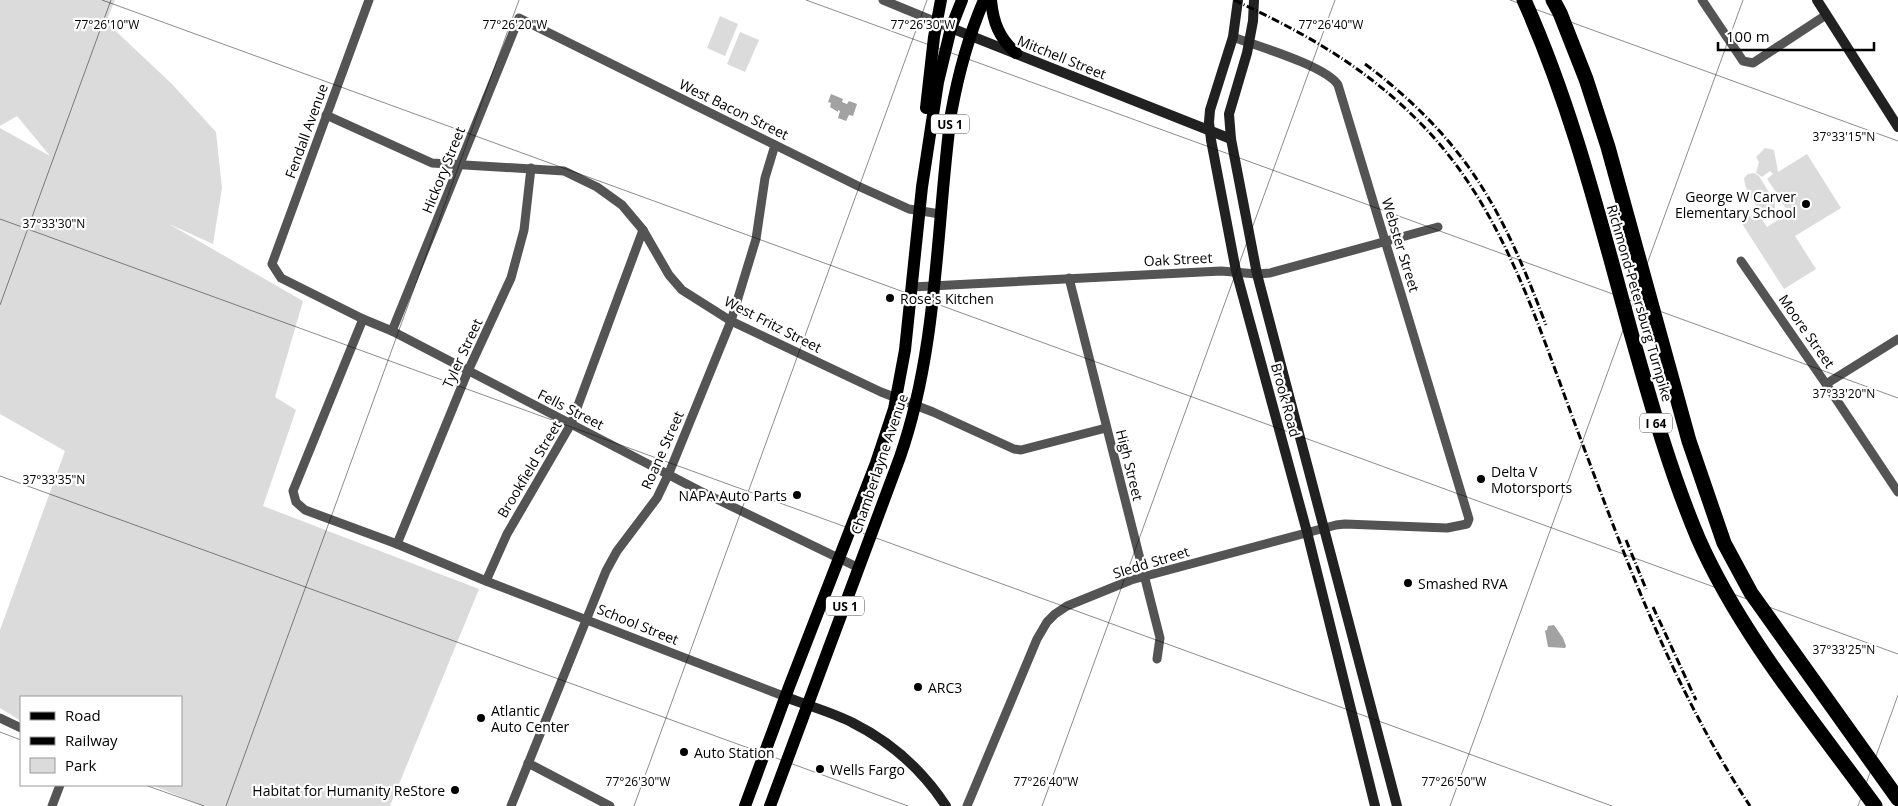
<svg xmlns="http://www.w3.org/2000/svg" width="1898" height="806" font-family="'Open Sans',sans-serif">
	<rect width="100%" height="100%" fill="#fff"/>
	<g fill="#dbdbdb">
		<polygon points="0,0 115,0 106,22 172,84 216,132 222,188 213,244 169,224 303,301 275,397 296,410 263,506 479,589 390,806 203,806 152,785 181,785 181,697 21,697 21,721 0,708 0,630 65,451 0,414 0,128 50,156 17,116 0,126"/>
		<polygon points="720,16 738,24 725,56 707,48"/>
		<polygon points="740,32 759,40 745,72 727,64"/>
		<path d="M1765,148l9,2 4,22 29,-18 34,54 -46,28 21,33 -32,20 -43,-67 16,-10 10,15 22,-14 -10,-15 -4,3v9l-3,3c-16,1 -27,-22 -28,-35l4,-4 6,-1 5,3 14,23 5,-4 -11,-16 6,-5 -3,-3 -8,6 -6,-4 3,-11 -3,-5z"/>
	</g>
	<g fill="#a2a2a2">
		<polygon points="831,94 843,99 842,102 847,104 849,101 857,104 853,116 849,115 846,121 838,118 840,111 838,110 838,112 830,107 831,103 828,102"/>
		<polygon points="1554,625 1563,638 1566,646 1565,648 1548,647 1545,631 1547,630 1548,626"/>
	</g>
	<g fill="none" stroke-linecap="round" stroke-linejoin="round">
		<g stroke="#545454" stroke-width="9">
			<polyline points="369,0 272,264 281,278 363,319 392,331 700,491 859,568"/>
			<polyline points="883,0 951,28"/>
			<polyline points="1702,0 1743,61 1753,63 1826,15"/>
			<polyline points="326,115 432,163 564,171 597,187 622,205 643,230 669,275 682,290 731,321 881,392 933,412 1014,449 1021,450 1106,428"/>
			<polyline points="1741,261 1826,384 1898,492"/>
			<polyline points="1069,278 1160,638 1157,659"/>
			<polyline points="912,287 1221,271 1257,274 1270,273 1438,227"/>
			<polyline points="363,319 293,491 296,502 305,510 397,544 486,581 786,697"/>
			<polyline points="392,331 519,18 858,186 909,209 940,214"/>
			<polyline points="1826,384 1898,339"/>
			<polyline points="397,544 468,371 511,278 524,230 531,168"/>
			<polyline points="486,581 507,534 571,424 643,230"/>
			<polyline points="0,718 21,728"/>
			<polyline points="528,763 610,806"/>
			<polyline points="52,806 60,785"/>
			<polyline points="511,806 606,571 617,551 657,498 669,473 731,321 756,239 765,178 775,145"/>
			<path d="M967,806l70,-167 10,-17 8,-8 12,-8 64,-26 205,-55 9,-1 102,4 20,-4 2,-5 -131,-434c-12,-19 -81,-39 -105,-48"/>
		</g>
		<g stroke="#212121" stroke-width="10">
			<polyline points="1238,0 1233,37 1210,110 1209,122 1211,140 1236,271 1307,532 1375,806"/>
			<polyline points="1254,0 1253,21 1247,53 1229,114 1231,139 1257,274 1397,806"/>
			<polyline points="1817,0 1898,127"/>
			<polyline points="951,28 1231,139"/>
			<path d="M786,697c22,9 46,15 67,26 38,19 70,48 93,83"/>
		</g>
		<g stroke="#000" stroke-width="12">
			<path d="M991,0c2,22 8,38 25,53"/>
			<polyline points="926,108 934,37 941,0"/>
			<polyline points="745,806 789,687 876,463 894,409 905,350 922,187 938,82 951,28 962,0"/>
			<path d="M770,806l130,-349c38,-109 36,-229 51,-343 7,-39 17,-77 33,-114"/>
		</g>
		<g stroke="#000" stroke-width="15">
			<path d="M1524,0c49,109 77,225 109,340 19,67 38,134 65,198 42,96 116,184 177,268"/>
			<polyline points="1553,0 1560,13 1586,79 1608,147 1689,441 1724,543 1751,593 1898,799"/>
		</g>
		<g stroke="#000" stroke-width="3" stroke-dasharray="8 2.5 1 2.5" stroke-linecap="butt">
			<path d="M1234,0c75,35 135,69 192,129 77,81 111,193 149,295 50,133 96,262 175,382"/>
			<path d="M1365,64c43,32 84,72 113,117 29,44 49,94 68,144"/>
			<polyline points="1626,540 1646,589"/>
			<polyline points="1653,607 1696,700"/>
		</g>
	</g>
	<path fill="none" stroke="#000" stroke-width="1" stroke-opacity="0.45" d="M102,0l1796,654M806,0l1092,398M1510,0l388,141M0,219l1612,587M0,305l111,-305M0,476l908,330M0,732l21,8M145,785l59,21M226,806l293,-806M634,806l293,-806M1042,806l293,-806M1450,806l293,-806M1858,806l40,-111"/>
	<g fill="#000" stroke="#fff" stroke-width="2">
		<circle cx="1806" cy="204" r="5"/>
		<circle cx="890" cy="298" r="5"/>
		<circle cx="1481" cy="479" r="5"/>
		<circle cx="797" cy="495" r="5"/>
		<circle cx="1408" cy="583" r="5"/>
		<circle cx="918" cy="687" r="5"/>
		<circle cx="481" cy="718" r="5"/>
		<circle cx="684" cy="752" r="5"/>
		<circle cx="820" cy="769" r="5"/>
		<circle cx="455" cy="790" r="5"/>
	</g>
	<g text-anchor="middle" dominant-baseline="central" stroke-width="4.5" stroke-linejoin="round" paint-order="stroke">
		<g fill="#fff" stroke="#4c4c4c" stroke-width="1">
			<rect x="931" y="114.5" width="38" height="19" rx="4"/>
			<rect x="1640" y="413.5" width="32" height="19" rx="4"/>
			<rect x="826" y="596.5" width="38" height="19" rx="4"/>
		</g>
		<g font-size="12" font-weight="bold" fill="#000">
			<text x="950" y="124">US 1</text>
			<text x="1656" y="423">I 64</text>
			<text x="845" y="606">US 1</text>
		</g>
		<g font-size="14" fill="#000" stroke="#fff">
			<text transform="translate(1062 57) rotate(22)">Mitchell Street</text>
			<text transform="translate(734 109) rotate(26)">West Bacon Street</text>
			<text transform="translate(306 131) rotate(-70)">Fendall Avenue</text>
			<text transform="translate(443 170) rotate(-68)">Hickory Street</text>
			<text transform="translate(1401 245) rotate(73)">Webster Street</text>
			<text transform="translate(1178 259) rotate(-3)">Oak Street</text>
			<text transform="translate(1640 303) rotate(74)">Richmond-Petersburg Turnpike</text>
			<text transform="translate(773 324) rotate(27)">West Fritz Street</text>
			<text transform="translate(1807 331) rotate(55)">Moore Street</text>
			<text transform="translate(462 353) rotate(-65)">Tyler Street</text>
			<text transform="translate(1286 400) rotate(75)">Brook Road</text>
			<text transform="translate(571 409) rotate(27)">Fells Street</text>
			<text transform="translate(662 450) rotate(-66)">Roane Street</text>
			<text transform="translate(879 464) rotate(-71)">Chamberlayne Avenue</text>
			<text transform="translate(1130 465) rotate(76)">High Street</text>
			<text transform="translate(529 469) rotate(-59)">Brookfield Street</text>
			<text transform="translate(1151 562) rotate(-17)">Sledd Street</text>
			<text transform="translate(638 624) rotate(22)">School Street</text>
		</g>
		<g font-size="14" fill="#000" stroke="#fff" text-anchor="start">
			<text x="1796" y="196" text-anchor="end">George W Carver<tspan x="1796" dy="16">Elementary School</tspan></text>
			<text x="900" y="298">Rose's Kitchen</text>
			<text x="1491" y="471">Delta V<tspan x="1491" dy="16">Motorsports</tspan></text>
			<text x="787" y="495" text-anchor="end">NAPA Auto Parts</text>
			<text x="1418" y="583">Smashed RVA</text>
			<text x="928" y="687">ARC3</text>
			<text x="491" y="710">Atlantic<tspan x="491" dy="16">Auto Center</tspan></text>
			<text x="694" y="752">Auto Station</text>
			<text x="830" y="769">Wells Fargo</text>
			<text x="445" y="790" text-anchor="end">Habitat for Humanity ReStore</text>
		</g>
	</g>
	<g font-size="12" text-anchor="middle" fill="#000" stroke="#fff" stroke-width="4.5" stroke-linejoin="round" paint-order="stroke">
		<text x="515" y="29">77°26'20"W</text>
		<text x="923" y="29">77°26'30"W</text>
		<text x="1331" y="29">77°26'40"W</text>
		<text x="107" y="29">77°26'10"W</text>
		<text x="1844" y="141">37°33'15"N</text>
		<text x="54" y="228">37°33'30"N</text>
		<text x="1844" y="398">37°33'20"N</text>
		<text x="54" y="484">37°33'35"N</text>
		<text x="1844" y="654">37°33'25"N</text>
		<text x="638" y="786">77°26'30"W</text>
		<text x="1046" y="786">77°26'40"W</text>
		<text x="1454" y="786">77°26'50"W</text>
	</g>
	<rect x="20" y="696" width="162" height="90" fill="#ffffff" stroke="#999999"/>
	<rect x="30" y="712" width="25" height="8" fill="#000000" stroke="#999999"/>
	<text x="65" y="721" font-size="15" fill="#000000">Road</text>
	<rect x="30" y="737" width="25" height="8" fill="#000000" stroke="#999999"/>
	<text x="65" y="746" font-size="15" fill="#000000">Railway</text>
	<rect x="30" y="758" width="25" height="15" fill="#dbdbdb" stroke="#999999"/>
	<text x="65" y="771" font-size="15" fill="#000000">Park</text>
	<path d="M1718 42v8h156v-8" fill="none" stroke="#000000" stroke-width="2.5"/>
	<text x="1726" y="42" font-size="15" fill="#000000" stroke="#ffffff" stroke-width="4" paint-order="stroke">100 m</text>
</svg>
